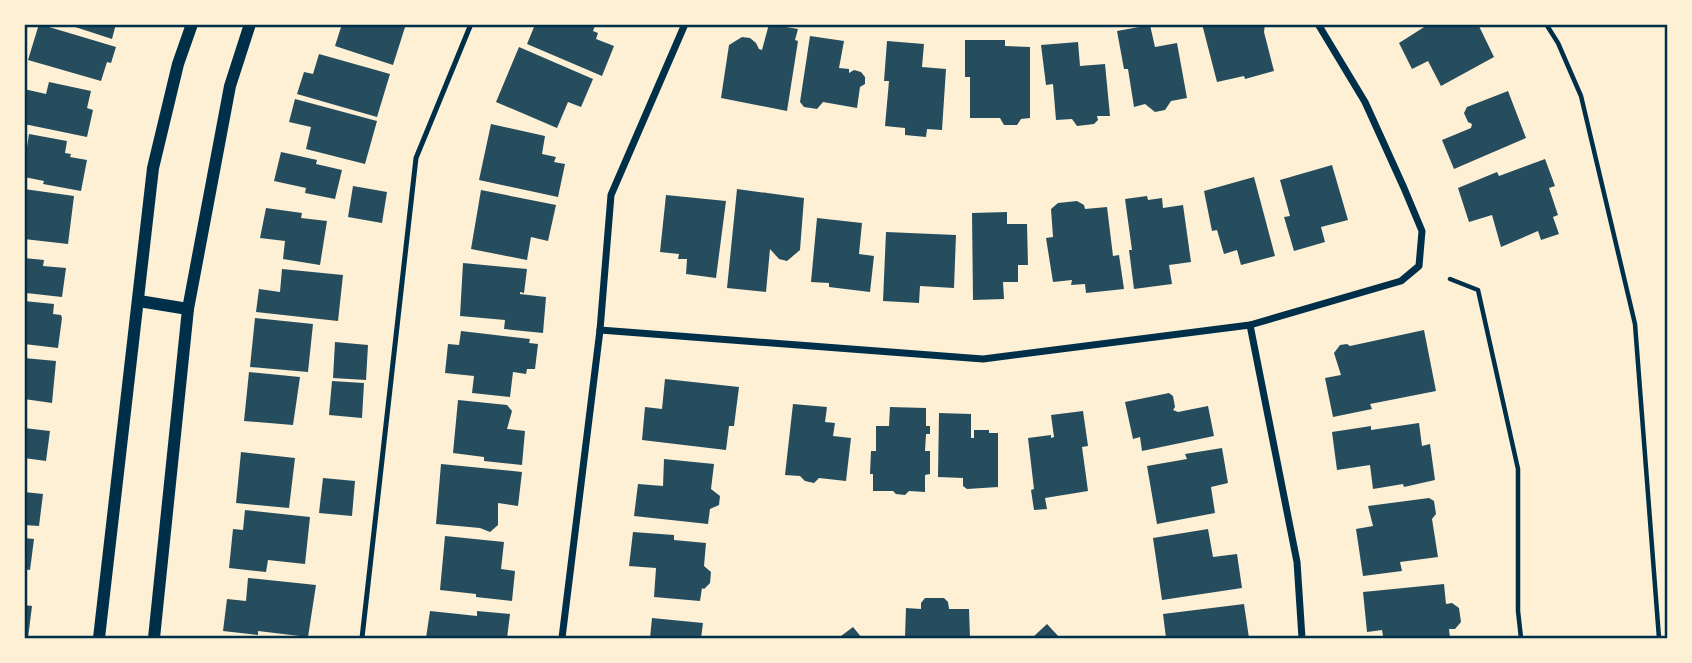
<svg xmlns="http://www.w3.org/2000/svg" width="1692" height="663" font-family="'IBM Plex Sans',sans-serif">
	<rect width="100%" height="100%" fill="#fdf0d5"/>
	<g fill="#264d5e">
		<polygon points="39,24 116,47 111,63 107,62 101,81 28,60"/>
		<polygon points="66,24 116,24 112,39"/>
		<polygon points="342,24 406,24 393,65 335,46"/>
		<polygon points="529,24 596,24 593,31 598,33 596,39 614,46 602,76 527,44 534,27"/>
		<polygon points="769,24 798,29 795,40 798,41 787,111 721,98 729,45 742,37 750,38 756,43 759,49 762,50"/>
		<polygon points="1202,24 1265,24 1264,32 1274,71 1245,79 1244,76 1217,82"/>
		<polygon points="1429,24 1478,24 1494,57 1441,86 1428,61 1412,69 1399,43"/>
		<polygon points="1150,25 1155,47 1177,43 1187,98 1171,101 1165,110 1155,112 1145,104 1134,107 1128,69 1124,69 1117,31"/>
		<polygon points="810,36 844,41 839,68 849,69 849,73 854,70 861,72 865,77 865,84 860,87 857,108 823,102 817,109 804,107 800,102"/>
		<polygon points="965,40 1005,40 1005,46 1030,47 1030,118 1021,119 1017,125 1004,125 1000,118 970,118 970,77 965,77"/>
		<polygon points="887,41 924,44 922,67 946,69 942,130 927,129 926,137 905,135 905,128 885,126 889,81 884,81"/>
		<polygon points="1078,42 1080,66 1105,64 1110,116 1097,116 1098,120 1094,124 1077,126 1072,119 1056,120 1053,84 1046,85 1041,45"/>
		<polygon points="519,47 593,79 581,107 568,102 557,128 496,102"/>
		<polygon points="319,54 390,74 377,117 297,94 304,72 313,74"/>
		<polygon points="49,82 91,91 87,108 93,110 87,137 24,124 24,89 46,94"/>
		<polygon points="1508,91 1526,138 1454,169 1442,140 1471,128 1472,124 1468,122 1464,113 1467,107"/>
		<polygon points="295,99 377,121 365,164 306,149 311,127 289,122"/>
		<polygon points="491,124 545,136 542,154 556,157 554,162 565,164 558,197 479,180"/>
		<polygon points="29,134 67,141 65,153 71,154 70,157 87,160 81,191 43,184 44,181 24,177 24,146 27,147"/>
		<polygon points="281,152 317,160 316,164 342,170 335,199 305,193 306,188 274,181"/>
		<polygon points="1545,159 1555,186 1549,188 1558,215 1553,217 1559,234 1541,240 1538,231 1501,247 1492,215 1469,222 1458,188 1497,172 1499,176"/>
		<polygon points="1332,165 1348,220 1321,227 1325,242 1294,251 1284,217 1290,216 1280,180"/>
		<polygon points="1254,177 1275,256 1241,265 1237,250 1224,254 1217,230 1212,231 1204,191"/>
		<polygon points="353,186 387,192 382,223 348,217"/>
		<polygon points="24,189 74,196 68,244 24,239"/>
		<polygon points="737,189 804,198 800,250 787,261 779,259 770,249 766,292 727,288"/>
		<polygon points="481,190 556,205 548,241 531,237 527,260 471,249"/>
		<polygon points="666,195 726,201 716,278 686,274 687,259 678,259 679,254 660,252"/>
		<polygon points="1147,196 1148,200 1162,198 1163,208 1183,205 1191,262 1169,265 1172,284 1134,289 1129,250 1132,250 1125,199"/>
		<polygon points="1077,201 1084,205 1085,209 1107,207 1113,256 1119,255 1124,289 1086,293 1085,284 1071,285 1072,280 1053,282 1046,238 1053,237 1051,209 1058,203"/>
		<polygon points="266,208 302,213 301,218 327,221 320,265 283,259 285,241 260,238"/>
		<polygon points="1007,212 1007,224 1027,224 1028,265 1018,265 1018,282 1003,282 1004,299 973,300 972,213"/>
		<polygon points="817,218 862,223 859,254 874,256 870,292 829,287 829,283 811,282"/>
		<polygon points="886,232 956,235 954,288 920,286 919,303 883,301"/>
		<polygon points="24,258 44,260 43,266 66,268 62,297 26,293"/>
		<polygon points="463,263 527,269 524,293 520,292 520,294 546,297 543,333 504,329 505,320 460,316"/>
		<polygon points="282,269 343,275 338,321 256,312 259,289 280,292"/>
		<polygon points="24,301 54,304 53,314 61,315 62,318 58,348 24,344"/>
		<polygon points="255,318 313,324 308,372 250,367"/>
		<polygon points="1424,330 1436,391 1370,404 1372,409 1333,417 1325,378 1341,375 1334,353 1340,345 1347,344 1350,346"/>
		<polygon points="461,331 530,339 529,343 538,344 535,369 527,369 526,374 513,372 510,397 472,393 474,376 445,373 448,344 459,345"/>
		<polygon points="335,342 368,345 366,380 333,378"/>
		<polygon points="24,358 56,361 52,403 24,399"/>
		<polygon points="249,372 300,377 293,425 244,421"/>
		<polygon points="665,379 739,387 734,426 729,426 726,450 642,440 645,407 662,409"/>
		<polygon points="332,381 364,383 362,418 329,415"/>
		<polygon points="1169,393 1173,396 1175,407 1173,410 1178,412 1208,406 1214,436 1142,451 1140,437 1133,439 1125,402"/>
		<polygon points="458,400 507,405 512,411 507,429 525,431 522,465 484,461 484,457 453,453"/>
		<polygon points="793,404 827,407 825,422 835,423 833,436 851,438 846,481 819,478 814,483 805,481 800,476 785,475"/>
		<polygon points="890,407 926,408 926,426 930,426 930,434 926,434 925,451 930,451 930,474 925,475 925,492 909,491 905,495 896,494 893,491 873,491 873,474 870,474 871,451 876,451 876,426 889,426"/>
		<polygon points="1083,411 1088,446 1082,447 1088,491 1045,498 1047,509 1034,510 1031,490 1034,489 1028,438 1051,435 1051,438 1054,437 1051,415"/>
		<polygon points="939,413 971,414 971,438 974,438 974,430 989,430 989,433 998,433 998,487 967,489 963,486 963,478 938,477"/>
		<polygon points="1419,423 1422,446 1430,444 1435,480 1404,487 1403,484 1373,489 1370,465 1337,470 1332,432 1371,426 1371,430"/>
		<polygon points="24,428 50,431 46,461 24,458"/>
		<polygon points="1222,448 1228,483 1211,487 1215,513 1157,524 1147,466 1187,459 1185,454"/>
		<polygon points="241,452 295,458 289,508 236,503"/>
		<polygon points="664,459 714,464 711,489 720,496 719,505 710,509 708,524 634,516 638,484 663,486"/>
		<polygon points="441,464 522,472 518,506 498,503 498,525 490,532 480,528 436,524"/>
		<polygon points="323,478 355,481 352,516 319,513"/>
		<polygon points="24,492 43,494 39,526 24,525"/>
		<polygon points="1429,498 1434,501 1436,514 1432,519 1438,557 1400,562 1402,571 1363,576 1356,529 1373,526 1368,506"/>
		<polygon points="245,510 310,517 305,564 268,560 266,572 229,568 233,529 243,530"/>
		<polygon points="1208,529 1213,557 1237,554 1242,588 1162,600 1153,538"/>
		<polygon points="633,532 674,535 674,540 706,543 704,566 711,572 710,583 704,589 702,588 700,601 654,597 656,568 629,566"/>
		<polygon points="445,536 504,542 501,569 515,571 512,601 476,597 476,594 440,590"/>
		<polygon points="24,538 34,539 30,570 24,569"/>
		<polygon points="248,578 316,585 308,637 258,631 258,635 223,631 227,599 246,601"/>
		<polygon points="1444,584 1446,604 1452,603 1459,608 1461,622 1455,629 1449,629 1450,638 1376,638 1383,636 1382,630 1367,632 1363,592"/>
		<polygon points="925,598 944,598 948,602 949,609 969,609 970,638 905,638 906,608 921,609 921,603"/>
		<polygon points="1244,604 1249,638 1166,638 1163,614"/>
		<polygon points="24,605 32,606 28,638 24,638"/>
		<polygon points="430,611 477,616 477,611 510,614 507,638 426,638"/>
		<polygon points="652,618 703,623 701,638 650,638"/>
		<polygon points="1047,624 1060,638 1032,638"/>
		<polygon points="853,627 862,638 837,638 841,636"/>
	</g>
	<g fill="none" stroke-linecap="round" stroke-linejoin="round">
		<g stroke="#003049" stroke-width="4.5">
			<polyline points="1546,24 1558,43 1581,96 1635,324 1659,638"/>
			<polyline points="1450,279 1478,290 1518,469 1518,611 1521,638"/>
		</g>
		<polyline stroke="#003049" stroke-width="5" points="362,638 416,158 471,24"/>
		<g stroke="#003049" stroke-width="7">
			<polyline points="600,330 983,359 1250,325"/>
			<polyline points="562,638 600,330 611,195 685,24"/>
			<polyline points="1302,638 1297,562 1250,325 1401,281 1419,266 1422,231 1404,188 1365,102 1318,24"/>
		</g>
		<g stroke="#003049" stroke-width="12">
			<polyline points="139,301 188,309"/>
			<polyline points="99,638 153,168 178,64 192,24"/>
			<polyline points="154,638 188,309 230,86 250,24"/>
		</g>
	</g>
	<rect width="1692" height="663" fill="none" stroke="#fdf0d5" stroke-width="52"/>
	<rect x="26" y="26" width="1640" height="611" fill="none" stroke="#003049" stroke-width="2.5"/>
</svg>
